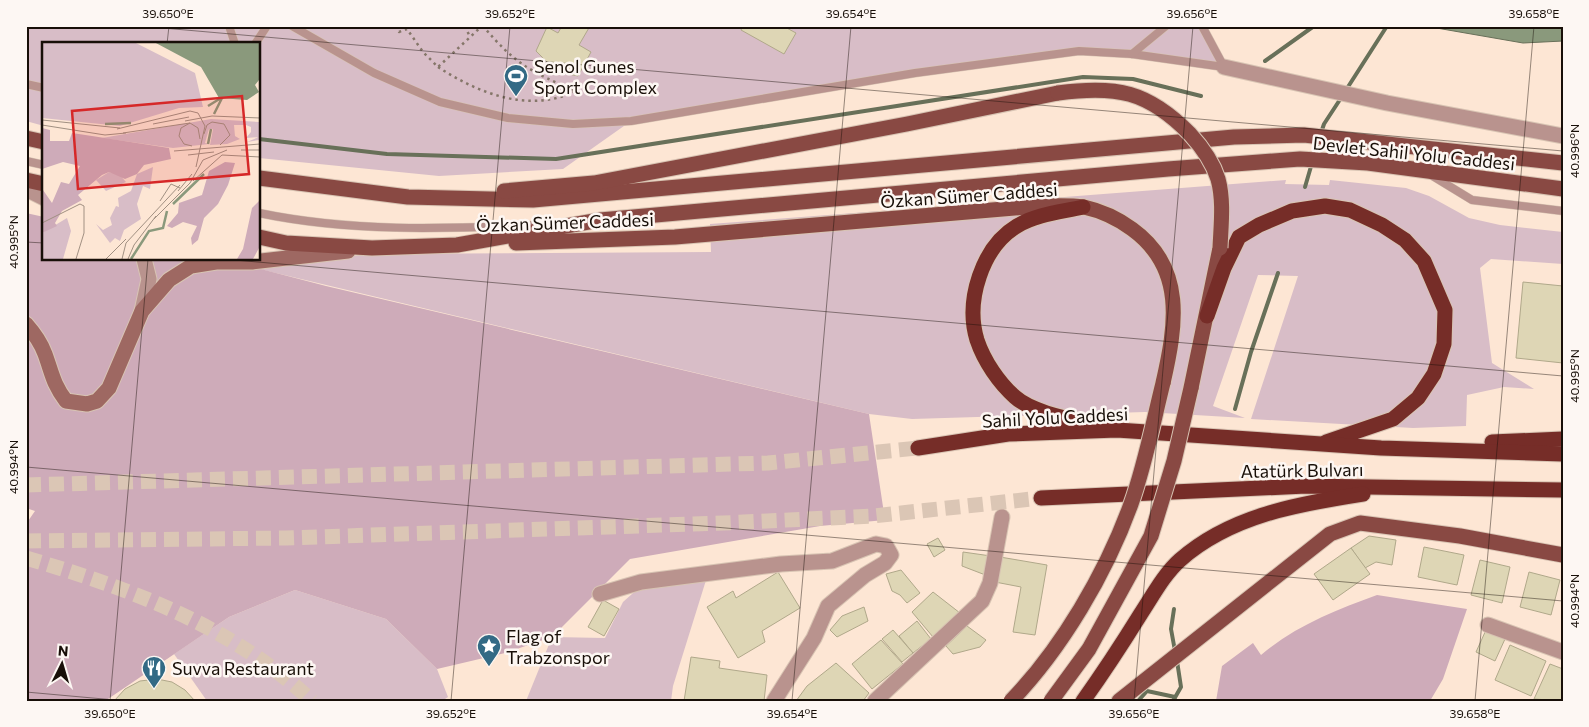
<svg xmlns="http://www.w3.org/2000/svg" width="1589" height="727" font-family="Commissioner,sans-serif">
	<rect width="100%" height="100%" fill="#fde6d4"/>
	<g fill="#d8bdc7">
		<polygon points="26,26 1202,26 1224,67 1079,51 631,121 563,169 439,176 259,158 259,44 44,44 44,126 26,121"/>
		<polygon points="1286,180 1285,184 1329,185 1330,180 1406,188 1429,196 1469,218 1500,225 1563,232 1563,264 1491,259 1480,268 1492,363 1534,389 1504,387 1467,395 1466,426 1413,428 1251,419 1298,276 1258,275 1213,406 1245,418 1145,412 912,419 869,414 259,269 368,254 711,252 710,224"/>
		<polygon points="707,577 673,686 671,701 526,701 552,637 605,638 623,602 641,586"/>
		<polygon points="295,590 386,619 437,669 448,697 442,701 207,701 174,654 229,617"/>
	</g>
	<g fill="#ceabb9">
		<polygon points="26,213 44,217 44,259 222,259 326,286 869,414 885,520 820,526 630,559 552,637 505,653 437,669 386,619 295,590 229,617 105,701 26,701 26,524 35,511 26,508"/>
		<path d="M1377,595l90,14 -24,70 -13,22h-214l6,-35 31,-23 8,12c34,-29 75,-45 116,-60z"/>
	</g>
	<polygon fill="#8a997c" stroke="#687059" points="1425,26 1563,26 1563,41 1523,43"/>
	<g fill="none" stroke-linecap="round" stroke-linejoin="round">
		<g stroke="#687059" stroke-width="4">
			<polyline points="1265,61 1314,26"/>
			<polyline points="1346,90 1387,26"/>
			<polyline points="1321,133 1324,124 1341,98"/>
			<polyline points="259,139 387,154 556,159 1083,77 1133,79 1201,96"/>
			<polyline points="1314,156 1319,139"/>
			<polyline points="1305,187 1312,163"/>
			<polyline points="1235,409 1251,352 1278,273"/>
			<polyline points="1174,609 1171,629 1175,651"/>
			<polyline points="1138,701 1147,691 1175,697"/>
			<polyline points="1173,701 1181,687 1177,661"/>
		</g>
	</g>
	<g fill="#ded6b5" stroke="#b0a88a">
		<polygon points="562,26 590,26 579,45 591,52 578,76 564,73 547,62 536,51 547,27 558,33"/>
		<polygon points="743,26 783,26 796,33 784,54 741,30"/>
		<polygon points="1523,282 1563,286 1563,363 1516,358"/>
		<polygon points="1369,536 1396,540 1392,565 1376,562 1365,568 1351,548"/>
		<polygon points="938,538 945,550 934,557 927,544"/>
		<polygon points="1424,547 1464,555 1457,585 1418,577"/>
		<polygon points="1351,548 1370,574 1333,600 1314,574"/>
		<polygon points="963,552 991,556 988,576 962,566"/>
		<polygon points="1000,557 1047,565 1035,635 1013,632 1021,587 995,582"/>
		<polygon points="1480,560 1510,567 1502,603 1471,595"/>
		<polygon points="901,570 920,593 907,603 900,595 892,591 886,574"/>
		<polygon points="778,572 800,608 762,631 765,642 738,658 707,607 733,591 736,598"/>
		<polygon points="1529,572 1560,580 1551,615 1520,607"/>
		<polygon points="933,592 960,613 933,637 912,612"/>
		<polygon points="603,600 619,609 604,636 588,627"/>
		<polygon points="864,607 868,621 837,637 830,630 842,616"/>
		<polygon points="917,621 931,639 913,653 899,636"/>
		<polygon points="967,626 986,640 980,647 953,654 946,646"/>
		<polygon points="893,630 913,653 902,662 882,639"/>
		<polygon points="1486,630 1505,639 1495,661 1476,652"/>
		<polygon points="881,640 903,664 872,689 852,664"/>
		<polygon points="1510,645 1546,661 1531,696 1495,680"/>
		<polygon points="691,657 720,661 719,668 767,675 764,701 684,701"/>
		<polygon points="836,663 869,693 863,701 796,701 807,686"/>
		<polygon points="1550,664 1563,669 1563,701 1534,699"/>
		<polygon points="157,679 172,682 185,690 195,701 114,701 125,689 140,681"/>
	</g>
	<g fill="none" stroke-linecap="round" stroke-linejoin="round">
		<g stroke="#dbc6b5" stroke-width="15" stroke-dasharray="15 8" stroke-linecap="butt">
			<polyline points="26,485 768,463 918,448"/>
			<polyline points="26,541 286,538 723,523 873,516 1041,498"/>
			<path d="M26,558c103,30 206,68 286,143"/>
		</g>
		<g stroke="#d8c4b3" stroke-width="9">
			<g id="lane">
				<polyline points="229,26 235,44"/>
				<polyline points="292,26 374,73 440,102 508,118 573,124 631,121 915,73 1079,51 1132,54 1224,67"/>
				<polyline points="1202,26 1224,67"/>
				<polyline points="255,44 267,26"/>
				<polyline points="1132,54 1166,26"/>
				<polyline points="26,84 44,88"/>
				<polyline points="26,161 44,165"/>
				<polyline points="1431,175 1472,200 1563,211"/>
				<path d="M259,213c91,19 183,16 277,12"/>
			</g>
		</g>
		<g stroke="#d8c4b3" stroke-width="17">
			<g id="street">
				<polyline points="1224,67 1387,103 1563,136"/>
				<polyline points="26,189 44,198"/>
				<polyline points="142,311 149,279 144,259"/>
				<polyline points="600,594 641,582 781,564 832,561 876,544 886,546 891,555 885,563 865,575 828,606 814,638 774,701"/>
				<polyline points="1488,625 1563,652"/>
				<polyline points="875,701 982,601 990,583 1002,517"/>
			</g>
		</g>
		<g stroke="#d8c4b3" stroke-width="17">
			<path id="secondary" d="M26,324c8,9 15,19 19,30 7,19 8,30 21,47l21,3 10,-3 12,-13 33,-77 27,-31 22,-14 25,-4h36l96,-11"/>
		</g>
		<g stroke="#d8c4b3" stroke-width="17">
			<g id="primary">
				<polyline points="26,138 44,142"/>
				<polyline points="259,178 408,197 533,200 1234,137 1304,135 1563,163"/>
				<polyline points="26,180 44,184"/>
				<polyline points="504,191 594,183 907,124 1058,93"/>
				<polyline points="259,237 286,243 372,248 457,245 600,220 1168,169 1300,159 1368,163 1563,189"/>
				<path d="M516,243l159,-6 363,-31c15,0 31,-1 46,1 18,4 33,11 48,22 54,39 44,97 31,154"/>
				<polyline points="1191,388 1220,248"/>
				<polyline points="1119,701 1330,534 1360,523 1460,536 1563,555"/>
			</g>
		</g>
		<g stroke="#d8c4b3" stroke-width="17">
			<g id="highway">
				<path d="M1083,207c-21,5 -46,7 -66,19 -35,21 -52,75 -40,114 7,21 22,43 38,57 19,17 61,23 86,29"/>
				<polyline points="1207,316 1224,268 1239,237 1259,225 1292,211 1325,206 1350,210 1382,225 1405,240 1424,261 1445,310 1444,344 1434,374 1418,398 1393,419 1326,442"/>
				<polyline points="1492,442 1563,439"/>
				<polyline points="918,448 1008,434 1117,430 1381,448 1563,454"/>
				<polyline points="1041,498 1306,486 1563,490"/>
				<path d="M1083,701c20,-28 39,-57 57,-86 12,-18 24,-41 40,-55 51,-45 119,-56 183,-66"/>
			</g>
		</g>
		<g stroke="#857669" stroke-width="2.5" stroke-dasharray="2.5 4" stroke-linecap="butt">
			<polyline points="396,26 399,32 407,29 423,52 438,67 482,26"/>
			<polyline points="465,26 470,37"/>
			<path d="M438,67c40,26 91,47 138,24 -45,-19 -61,-27 -93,-65"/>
		</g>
		<use href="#lane" stroke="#b9938e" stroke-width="8"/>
		<use href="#street" stroke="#b9938e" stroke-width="15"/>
		<use href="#secondary" stroke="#9e6862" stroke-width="15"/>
		<use href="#primary" stroke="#894943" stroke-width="15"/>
		<use href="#highway" stroke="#762d28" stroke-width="15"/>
		<g stroke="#d8c4b3" stroke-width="17" stroke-linecap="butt">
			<g id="primary-bridge">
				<path d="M1058,93c58,-8 90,-2 132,41 11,12 23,29 28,45 6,22 3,46 2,69"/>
				<path d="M1011,701c51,-53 95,-128 120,-197 14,-39 22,-81 32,-121"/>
				<polyline points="1051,701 1089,649 1151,536 1174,461 1191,388"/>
			</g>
		</g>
		<use href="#primary-bridge" stroke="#894943" stroke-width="15"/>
	</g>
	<path fill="none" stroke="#180f08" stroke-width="1" stroke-opacity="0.45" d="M140,26l1423,125M167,44l2,-18M26,242l18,1M223,259l1340,117M26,467l1537,134M26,692l100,9M110,701l38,-442M451,701l59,-675M792,701l59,-675M1134,701l59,-675M1475,701l59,-675"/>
	<defs>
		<g id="stadium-pin" transform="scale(1.25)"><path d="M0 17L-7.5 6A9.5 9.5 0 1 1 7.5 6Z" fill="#336a85" stroke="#fdf7f3"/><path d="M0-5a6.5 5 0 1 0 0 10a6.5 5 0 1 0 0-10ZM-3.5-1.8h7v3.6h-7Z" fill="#fff"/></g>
		<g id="sight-pin" transform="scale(1.25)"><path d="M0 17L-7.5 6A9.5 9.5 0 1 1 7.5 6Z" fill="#336a85" stroke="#fdf7f3"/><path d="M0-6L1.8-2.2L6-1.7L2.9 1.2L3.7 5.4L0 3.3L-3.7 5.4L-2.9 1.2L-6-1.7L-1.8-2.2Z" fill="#fff"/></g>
		<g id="restaurant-pin" transform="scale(1.25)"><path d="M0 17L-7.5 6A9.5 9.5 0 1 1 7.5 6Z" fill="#336a85" stroke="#fdf7f3"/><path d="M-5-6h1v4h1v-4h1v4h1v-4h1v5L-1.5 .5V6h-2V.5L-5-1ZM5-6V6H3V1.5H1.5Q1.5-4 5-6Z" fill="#fff"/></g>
	</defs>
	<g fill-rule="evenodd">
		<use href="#stadium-pin" x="516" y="76"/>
		<use href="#sight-pin" x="489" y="646"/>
		<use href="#restaurant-pin" x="154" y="668"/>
	</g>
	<g text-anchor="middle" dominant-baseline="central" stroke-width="5" stroke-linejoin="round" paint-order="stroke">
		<g font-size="18" fill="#180f08" stroke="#fdf7f3" text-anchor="start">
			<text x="534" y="66">Senol Gunes<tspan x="534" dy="21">Sport Complex</tspan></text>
			<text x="506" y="636">Flag of<tspan x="506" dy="21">Trabzonspor</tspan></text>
			<text x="172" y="668">Suvva Restaurant</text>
		</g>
		<g font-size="18" fill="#180f08" stroke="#fdf7f3">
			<text transform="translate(1414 153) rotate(6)">Devlet Sahil Yolu Caddesi</text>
			<text transform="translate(969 195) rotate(-4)">Özkan Sümer Caddesi</text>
			<text transform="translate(565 222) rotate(-2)">Özkan Sümer Caddesi</text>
			<text transform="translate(1055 417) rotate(-3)">Sahil Yolu Caddesi</text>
			<text transform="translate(1302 470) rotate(-1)">Atatürk Bulvarı</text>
		</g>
	</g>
	<g transform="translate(42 42)">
		<rect width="218" height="218" fill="#fde6d4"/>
		<path d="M0,0h92l61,31 8,34 -24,1 -59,18 -78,-8zM169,77l48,3v18l-12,2 12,-5 -13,1 5,-6v-5l-5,-2h-12l1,11 5,3 -13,5 -17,1 3,-16h-4l-4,14 4,1 -36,4 -71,-10zM111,125l-3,22 -7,-3 -6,18 4,15 -17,11 -4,11 -5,-3 -5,5 -14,-19 7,6 9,-5 -2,-7 6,-12 3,1 -1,-9 13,-7 6,-17zM67,130l10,2 7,8 -20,9 -10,-11zM25,176l4,13 -8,28h-21v-26z" fill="#d8bdc7"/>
		<path d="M0,86l8,2v11h19l3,-8 20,3 77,12 2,11 -27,6 -7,9 -12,5 -16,-7 -7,3 -24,20 4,5 -20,11 -7,12 2,3 -15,7 1,-43 9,13 9,-21 8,2 11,-18 -17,-4 -21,7zM183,120l10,1 -7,22 -10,19 -14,14 -6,22 -6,5 -1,-7 6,-12 -14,-4 -11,6 -5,-2 11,-13 1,-10 23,-8 7,-24zM217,159v47l-6,11h-16l6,-10 9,-41z" fill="#ceabb9"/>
		<path d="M112,0h105v38l-4,5 4,7 -12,8 -28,-2 -18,-31z" fill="#8a997c"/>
		<path fill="none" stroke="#8a997c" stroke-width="2.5" d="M166,64l13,-8M172,72l8,-16M63,82l26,-1M166,102l3,-15M131,162l31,-30M89,217l18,-28 14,-3 4,-17"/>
		<path fill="none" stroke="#a19082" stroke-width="1" d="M0,78l78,8M143,79l27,-5 48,2M148,81l-9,5 -2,8 5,8 8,2M111,82l36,-7M0,83l63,10 21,-2M75,87l73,-18 8,2 7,13 -9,41M81,91l67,-10 8,5 2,11M162,92l3,-9 5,-3 12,2 6,11 -10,10M199,108h19M132,109l86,-7M146,113l26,-3M151,139l29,-26 38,2M136,149l14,-17M118,159l11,-17 9,4M112,177l36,-36 13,-23 24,-10M0,181l38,-19 4,2v27l-8,26M64,217l20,-20M80,217l4,-16 54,-58M86,217l6,-14 22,-29"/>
		<path fill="#d62828" fill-opacity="0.15" stroke="#d62828" stroke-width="2.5" d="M200,54l7,78 -171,15 -6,-78z"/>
		<rect width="218" height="218" fill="none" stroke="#180f08" stroke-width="2.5"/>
	</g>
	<rect width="1589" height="727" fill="none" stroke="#fdf7f3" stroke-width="55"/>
	<g transform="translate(62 664) rotate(5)" stroke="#fdf7f3" stroke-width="4" paint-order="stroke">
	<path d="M0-4L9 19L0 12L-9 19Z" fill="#180f08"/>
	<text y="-8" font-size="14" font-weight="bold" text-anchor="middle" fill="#180f08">N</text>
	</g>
	<rect x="28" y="28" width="1534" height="672" fill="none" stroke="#180f08" stroke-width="2"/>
	<g font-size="12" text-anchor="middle" fill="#180f08">
		<text x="168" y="18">39.650°E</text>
		<text x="510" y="18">39.652°E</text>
		<text x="851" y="18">39.654°E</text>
		<text x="1192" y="18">39.656°E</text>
		<text x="1534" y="18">39.658°E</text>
		<text transform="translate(1575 151) rotate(-90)" y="4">40.996°N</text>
		<text transform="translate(14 242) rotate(-90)" y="4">40.995°N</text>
		<text transform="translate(1575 376) rotate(-90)" y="4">40.995°N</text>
		<text transform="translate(14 467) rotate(-90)" y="4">40.994°N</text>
		<text transform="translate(1575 601) rotate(-90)" y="4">40.994°N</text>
		<text x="110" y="718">39.650°E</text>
		<text x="451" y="718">39.652°E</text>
		<text x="792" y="718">39.654°E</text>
		<text x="1134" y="718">39.656°E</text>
		<text x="1475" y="718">39.658°E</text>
	</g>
</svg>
